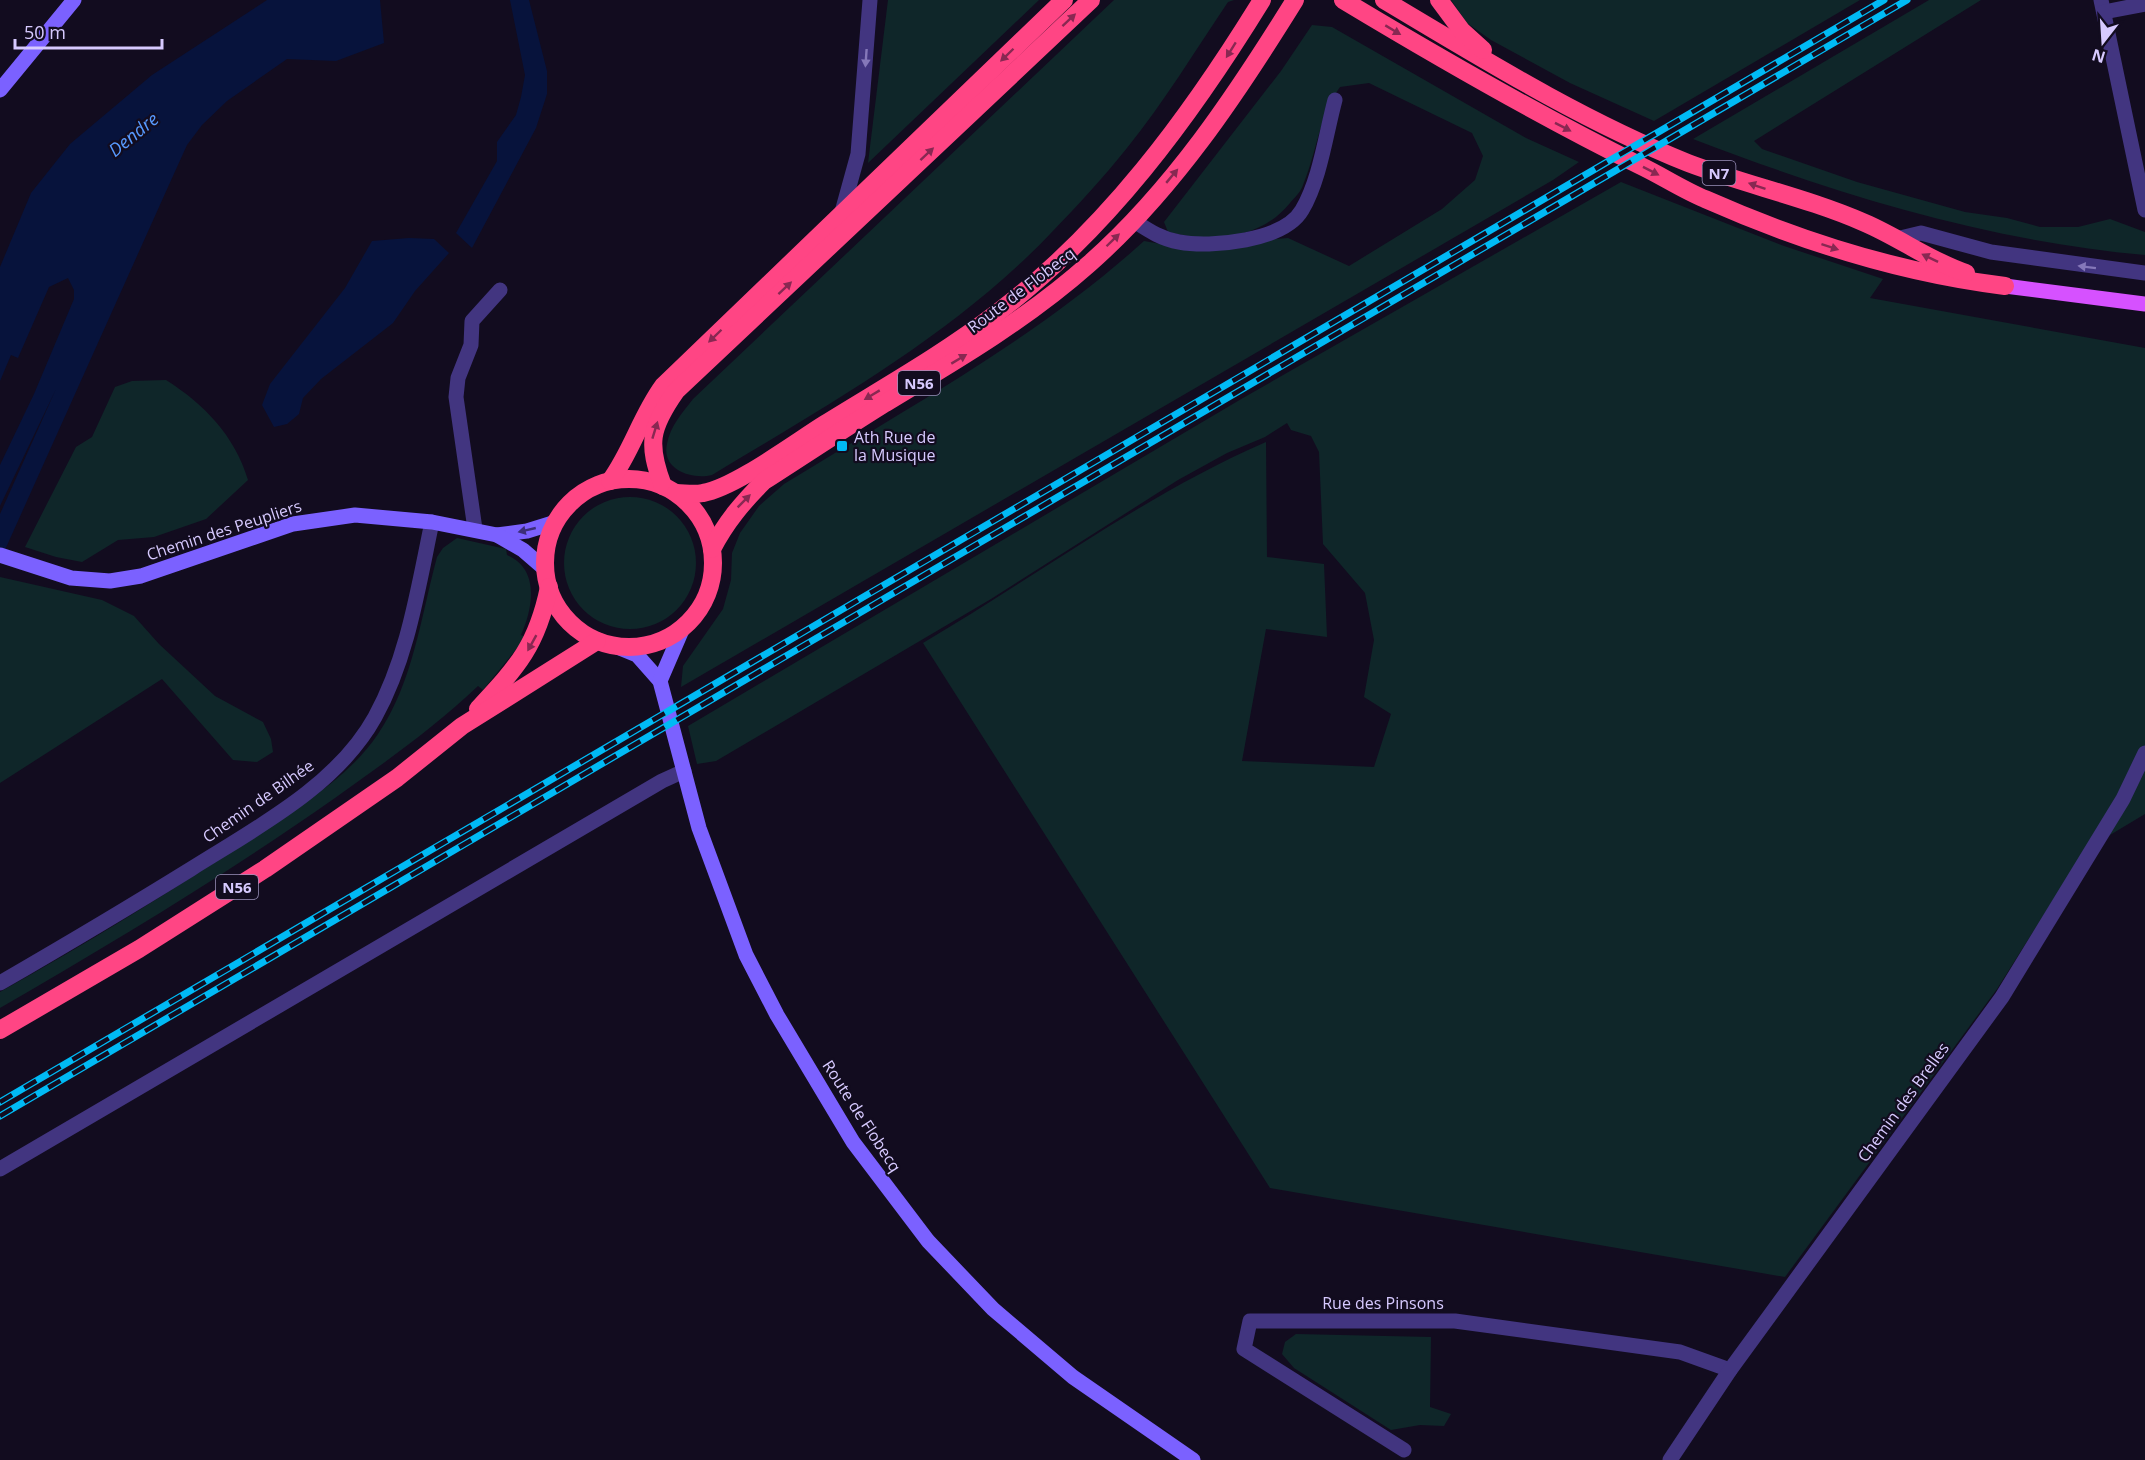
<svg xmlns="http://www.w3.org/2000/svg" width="2145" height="1460" font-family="'Open Sans',sans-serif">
	<rect width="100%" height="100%" fill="#120c1f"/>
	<g fill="#0f2629">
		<polygon points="888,0 1039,0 868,163"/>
		<path d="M1114,0h120l-6,2c-33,49 -64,100 -101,146 -23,29 -50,58 -76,85 -95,100 -221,171 -339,242 -20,5 -51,-5 -45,-31 3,-18 16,-32 26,-45z"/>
		<polygon points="1451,0 1860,0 1654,121 1570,83 1491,40 1467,23"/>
		<path d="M1929,0h52l-227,141 8,8 95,33 108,30 42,6 33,9h38l32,-8 35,13v23c-156,-14 -306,-60 -452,-116z"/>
		<path d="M1312,25l20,2 194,111 53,24 -26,18 -872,507 2,-21 40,-57 8,-29 1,-27 8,-20 19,-27 25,-22c123,-76 252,-145 360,-243l34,6 110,-9 61,28 93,-57 33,-29 8,-24 -11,-23 -103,-50 -29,4c-21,29 -23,65 -37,98 -2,7 -9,13 -13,18 -30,37 -79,40 -122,29l-4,-10 117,-151z"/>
		<path d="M1621,182l163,64 99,33 -13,19 275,50v466l-50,30 -35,45 -63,100 -212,288 -515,-89 -347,-545c114,-67 221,-148 343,-201l1,115 57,7 3,73 -61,-8 -24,132 132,6 17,-53 -27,-17 10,-57 -9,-47 -42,-49 -4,-92 -8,-16 -20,-6 -4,-7 -22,14 -38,16 -49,27 -187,119 -275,162 -19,3 -9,-38 555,-328z"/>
		<path d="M166,380c38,24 69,56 82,100l-42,39 -52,18 -36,3 -36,22 -26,-5 -31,-10 51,-100 16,-10 23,-50 17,-6z"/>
		<circle cx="630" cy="563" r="66"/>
		<path d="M457,538l49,11 1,6c33,14 26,53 14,80l5,2 -43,53 -5,-4c-44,42 -94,77 -143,112 -108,76 -221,144 -335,210v-16c86,-48 170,-100 252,-154 44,-30 96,-59 126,-104 35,-51 43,-118 59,-177l6,-9z"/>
		<polygon points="0,577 102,600 134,616 159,644 215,696 263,722 271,739 273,752 257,762 233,760 162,679 0,783"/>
		<polygon points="1296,1334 1431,1337 1430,1407 1451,1414 1444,1426 1420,1425 1391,1430 1294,1368 1282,1354 1285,1342"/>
	</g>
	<g fill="#07133c">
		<polygon points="267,0 380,0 384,43 336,61 287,59 227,101 202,125 187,145 168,187 0,561 0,514 56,389 0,506 0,465 34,394 74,299 74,290 68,278 49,287 18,358 11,355 0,381 0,267 31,193 70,144 152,75"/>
		<polygon points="510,0 529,0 547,71 547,94 536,128 472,248 456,233 497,161 497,142 516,115 521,97 525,75"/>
		<polygon points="409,238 434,239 449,253 415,291 393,323 321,379 303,398 299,414 287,424 274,427 262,405 270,384 345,288 372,241"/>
	</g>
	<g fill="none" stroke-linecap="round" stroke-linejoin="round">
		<g stroke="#423580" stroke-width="15">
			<polyline points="2101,0 2145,210"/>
			<polyline points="2104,12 2145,4"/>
			<polyline points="842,212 858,154 870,0"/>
			<path d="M1134,221c14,9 27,18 45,21 32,6 105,-1 123,-32 18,-30 24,-77 33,-110"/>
			<polyline points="1896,239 1921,233 1991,252 2145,273"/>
			<polyline points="475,529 456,397 458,378 471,345 472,321 500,290"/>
			<path d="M0,983c64,-37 128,-75 191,-114 65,-41 146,-83 184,-152 33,-60 43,-129 57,-195"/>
			<polyline points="0,1169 662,781 684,771"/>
			<polyline points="1404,1450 1244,1349 1250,1321 1455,1321 1680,1352 1730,1370"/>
			<polyline points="1670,1460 1730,1370 2002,997 2123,799 2145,753"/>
		</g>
		<g stroke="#7b61ff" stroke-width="15">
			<polyline points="0,90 74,0"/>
			<polyline points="497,535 527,531 556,522"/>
			<polyline points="0,555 71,578 110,581 141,576 293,524 355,515 432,522 497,535 523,550 545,569"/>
			<polyline points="615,646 637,655 660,681 699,828 746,955 777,1015 853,1142 928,1241 993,1309 1073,1377 1193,1460"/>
			<polyline points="660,681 682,630"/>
		</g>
		<polyline stroke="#d651ff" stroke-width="15" points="2005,286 2145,304"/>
		<g stroke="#ff4584" stroke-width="18">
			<path d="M1343,0c98,59 195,115 298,166 21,10 42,24 64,33 97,43 195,74 300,87"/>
			<path d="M1384,0c99,59 197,120 304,163 58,22 120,35 177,60 35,15 65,38 101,50"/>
			<polyline points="1439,0 1462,31 1483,50"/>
			<circle cx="629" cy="563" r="84"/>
			<path d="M610,481c22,-30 31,-65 53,-95l401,-386"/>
			<path d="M663,486c-16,-42 -13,-58 13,-95l415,-391"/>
			<path d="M676,493c8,0 18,2 27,0 31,-5 93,-51 122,-69 58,-36 117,-69 172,-111 110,-83 193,-196 265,-313"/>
			<path d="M712,549c14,-27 30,-46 52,-68 39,-25 78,-51 118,-76 72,-43 144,-85 207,-141 84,-74 147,-169 206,-264"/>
			<path d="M478,709c39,-42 59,-63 71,-122"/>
			<polyline points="0,1030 139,949 265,869 397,778 462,726 597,641"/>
		</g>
		<g stroke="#00baf5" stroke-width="7">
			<g id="rail">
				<polyline points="0,1102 1884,0"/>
				<polyline points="0,1116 1907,0"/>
			</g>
		</g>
		<use href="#rail" stroke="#120c1f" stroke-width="4.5" stroke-dasharray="14" stroke-linecap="butt"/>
	</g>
	<defs><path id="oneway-solid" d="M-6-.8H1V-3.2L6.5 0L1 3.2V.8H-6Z" transform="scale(1.5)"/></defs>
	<g fill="#882852">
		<use href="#oneway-solid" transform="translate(1069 20) rotate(-43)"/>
		<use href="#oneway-solid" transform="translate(1393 30) rotate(31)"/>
		<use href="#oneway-solid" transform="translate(1231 50) rotate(122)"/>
		<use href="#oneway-solid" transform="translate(1007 55) rotate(136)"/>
		<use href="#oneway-solid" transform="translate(1563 127) rotate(27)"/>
		<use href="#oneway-solid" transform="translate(927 154) rotate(-43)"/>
		<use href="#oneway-solid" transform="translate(1651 171) rotate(27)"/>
		<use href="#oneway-solid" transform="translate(1172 176) rotate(-50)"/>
		<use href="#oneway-solid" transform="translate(1757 186) rotate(-161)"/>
		<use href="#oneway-solid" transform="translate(1113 240) rotate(-44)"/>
		<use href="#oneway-solid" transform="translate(1830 247) rotate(18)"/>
		<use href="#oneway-solid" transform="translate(1930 258) rotate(-154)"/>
		<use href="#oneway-solid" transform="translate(785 288) rotate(-43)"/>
		<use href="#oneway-solid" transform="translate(715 336) rotate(136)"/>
		<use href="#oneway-solid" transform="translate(959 359) rotate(-31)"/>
		<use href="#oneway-solid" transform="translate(872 395) rotate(149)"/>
		<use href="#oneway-solid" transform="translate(655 430) rotate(-73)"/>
		<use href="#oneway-solid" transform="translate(744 501) rotate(-45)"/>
		<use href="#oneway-solid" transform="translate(532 643) rotate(119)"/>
	</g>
	<g fill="#8578b9">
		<use href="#oneway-solid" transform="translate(866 58) rotate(94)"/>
		<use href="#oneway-solid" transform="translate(2087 267) rotate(-173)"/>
	</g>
	<use fill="#3c2e79" href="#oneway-solid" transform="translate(527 530) rotate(167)"/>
	<rect fill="#00baf5" stroke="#120c1f" stroke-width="2" x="836" y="440" width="12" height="12" rx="3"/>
	<g text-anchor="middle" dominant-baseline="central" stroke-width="4.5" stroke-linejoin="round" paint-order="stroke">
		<g fill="#120c1f" stroke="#9c91bc" stroke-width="1.5">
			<rect x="1702.5" y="161" width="33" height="24" rx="4.5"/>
			<rect x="898" y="371" width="42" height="24" rx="4.5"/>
			<rect x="216" y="875" width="42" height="24" rx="4.5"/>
		</g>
		<g font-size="15" font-weight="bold" fill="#d7caff">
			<text x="1719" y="173">N7</text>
			<text x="919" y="383">N56</text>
			<text x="237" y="887">N56</text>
		</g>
		<g font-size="16" fill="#d7caff" stroke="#120c1f">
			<text transform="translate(1021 290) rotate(-37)">Route de Flobecq</text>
			<text transform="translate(224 530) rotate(-18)">Chemin des Peupliers</text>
			<text transform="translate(258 801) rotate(-35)">Chemin de Bilhée</text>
			<text transform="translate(1903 1102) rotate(-54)">Chemin des Brelles</text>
			<text transform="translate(862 1116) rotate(57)">Route de Flobecq</text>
			<text x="1383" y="1303">Rue des Pinsons</text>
		</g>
		<g font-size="16" fill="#d7caff" stroke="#120c1f" text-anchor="start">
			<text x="854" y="437">Ath Rue de<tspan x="854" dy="18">la Musique</tspan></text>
		</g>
		<g font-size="18" font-style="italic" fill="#589aff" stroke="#120c1f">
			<text transform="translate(133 134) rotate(-39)">Dendre</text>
		</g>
	</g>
	<g transform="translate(2103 42) rotate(197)" stroke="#120c1f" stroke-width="4.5" paint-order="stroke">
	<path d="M0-4.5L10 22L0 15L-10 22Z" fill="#d7caff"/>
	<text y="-9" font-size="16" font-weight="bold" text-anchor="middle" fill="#d7caff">N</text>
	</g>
	<path d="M15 39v9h147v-9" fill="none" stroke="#d7caff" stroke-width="3"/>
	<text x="24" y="39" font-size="18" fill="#d7caff" stroke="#120c1f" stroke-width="4.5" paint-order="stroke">50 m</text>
</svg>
